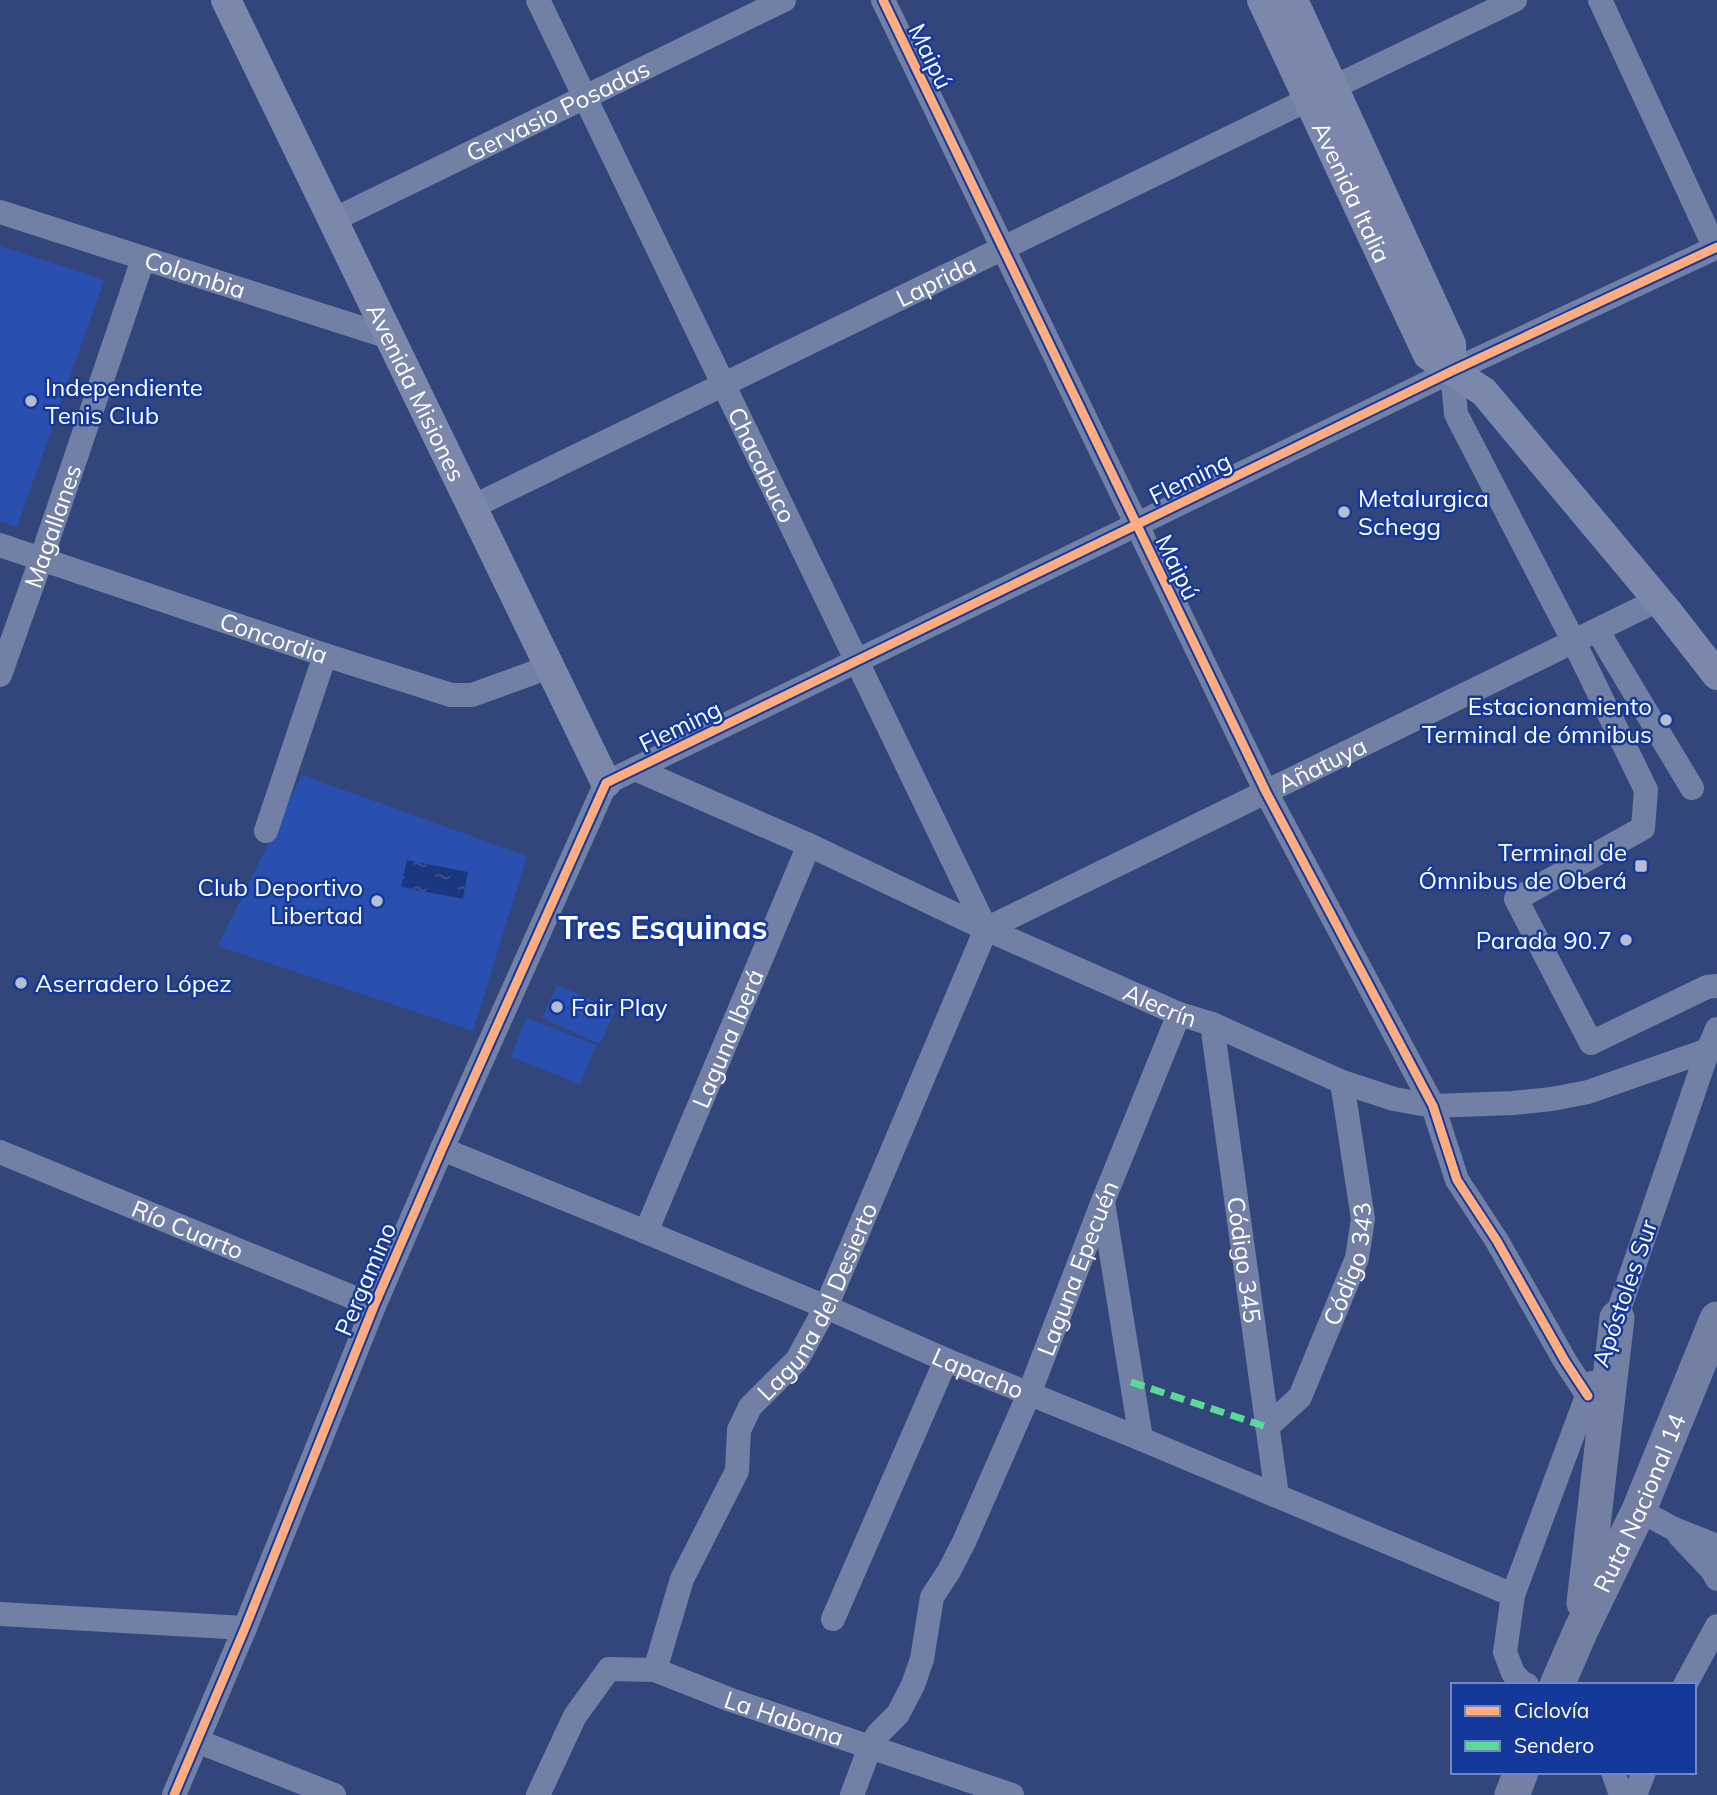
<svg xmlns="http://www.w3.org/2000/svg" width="1717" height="1795" font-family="Mulish,sans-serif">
	<defs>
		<pattern id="water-ripples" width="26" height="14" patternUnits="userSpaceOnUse" patternTransform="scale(1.75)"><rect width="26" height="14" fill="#1b3780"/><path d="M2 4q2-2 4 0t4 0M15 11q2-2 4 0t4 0" fill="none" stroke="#3d5593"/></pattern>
	</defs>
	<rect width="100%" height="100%" fill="#33467b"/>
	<g fill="#2950b0">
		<polygon points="0,246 104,280 17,527 0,521"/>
		<polygon points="302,775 527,856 473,1031 218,946"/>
		<polygon points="557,985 615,1010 600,1044 542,1018"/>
		<polygon points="526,1018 596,1045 580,1084 511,1057"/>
	</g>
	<polygon fill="url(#water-ripples)" points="407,860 468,872 463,899 401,887"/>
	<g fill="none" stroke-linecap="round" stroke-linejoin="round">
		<g stroke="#7280a6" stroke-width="24">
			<path id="s1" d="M538,0l448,929"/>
			<polyline points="883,0 1266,792 1433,1106 1457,1180 1497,1241 1565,1361 1588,1396"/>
			<polyline points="1600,0 1715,248"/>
			<path id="s2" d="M0,212l389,125"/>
			<path id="s3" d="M333,220l451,-220"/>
			<polyline points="1452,371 1456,414 1574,642 1646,790 1643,828 1516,899 1591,1043 1707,987 1717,986"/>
			<path id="s4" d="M472,507l862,-420 181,-87"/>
			<path id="s5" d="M0,545l325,110 126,40h21l77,-28"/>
			<polyline points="1597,630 1692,788"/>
			<path id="s6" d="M0,675l41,-115 102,-301"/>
			<path id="s7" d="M635,769l174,76 177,84 193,85 33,10 130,58 52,17 39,7 80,-3 39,-4 36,-7 120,-42"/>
			<polyline points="266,831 325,655"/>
			<path id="s8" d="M986,929l672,-329"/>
			<path id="s9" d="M1212,1024l65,472"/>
			<path id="s10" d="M442,1149l204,83 180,75 120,53 195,79 372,156"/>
			<path id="s11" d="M0,1152l374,154"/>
			<polyline points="1103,1202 1141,1439"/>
			<path id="s12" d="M646,1232l163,-387"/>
			<polyline points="1611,1333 1708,1050 1717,1029"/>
			<path id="s13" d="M1267,1427l33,-30 57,-139 6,-39 -21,-137"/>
			<polyline points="1639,1510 1674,1529 1717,1546"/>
			<polyline points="1679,1535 1712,1570 1717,1579"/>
			<polyline points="0,1614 245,1628"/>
			<polyline points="833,1619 946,1360"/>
			<path id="s14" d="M655,1670l27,-91 55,-108 2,-41 11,-23 47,-47 29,-53 160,-378"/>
			<polyline points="1527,1685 1522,1683 1513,1673 1505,1652 1513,1595 1592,1383"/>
			<polyline points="1685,1685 1717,1626"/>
			<polyline points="197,1741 334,1795"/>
			<polyline points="1613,1772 1621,1795"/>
			<polyline points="174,1795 245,1628 374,1306 442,1149 606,783 1452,371 1717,247"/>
			<path id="s15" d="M538,1795l37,-79 34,-47 46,1 76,30 281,95"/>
			<path id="s16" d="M852,1795l18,-48 8,-13 20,-20 15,-29 9,-26 10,-62 17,-26 15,-29 65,-148 74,-193 76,-187"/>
			<polyline points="1635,1795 1644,1772"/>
		</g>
		<g stroke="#7b88ab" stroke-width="30">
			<path id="s17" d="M226,0l380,783"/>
			<path id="s18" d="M1262,0l166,355 56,37 183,219 50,64"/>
			<polyline points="1293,0 1451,344 1452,371"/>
		</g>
		<g stroke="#7380a4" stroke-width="35">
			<polyline points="1584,1603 1617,1318"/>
			<path id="s19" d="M1557,1685l24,-55 58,-120 78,-191"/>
			<polyline points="1512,1795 1521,1772"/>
		</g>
		<polyline stroke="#5adb95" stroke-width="7" stroke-dasharray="14 7" stroke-linecap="butt" points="1131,1382 1267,1427"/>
		<g stroke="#14399a" stroke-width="13">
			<g id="cycleway">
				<polyline points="883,0 1266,792 1433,1106 1457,1180 1497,1241 1565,1361 1588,1396"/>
				<polyline points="174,1795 245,1628 374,1306 442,1149 606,783 1452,371 1717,247"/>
			</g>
		</g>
		<use href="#cycleway" stroke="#ffac80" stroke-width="9"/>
	</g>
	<g fill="#b8bed1" stroke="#14399a" stroke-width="2.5">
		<circle cx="31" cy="401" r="7"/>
		<circle cx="1344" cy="512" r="7"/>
		<circle cx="1666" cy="720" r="7"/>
		<rect x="1634" y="859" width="14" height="14" rx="3.5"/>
		<circle cx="377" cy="901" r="7"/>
		<circle cx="1626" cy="940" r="7"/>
		<circle cx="21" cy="983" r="7"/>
		<circle cx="557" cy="1007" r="7"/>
	</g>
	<g text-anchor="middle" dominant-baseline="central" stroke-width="5" stroke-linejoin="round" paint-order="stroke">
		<g font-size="24" fill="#fff" stroke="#14399a">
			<text transform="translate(931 56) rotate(64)">Maipú</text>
			<text stroke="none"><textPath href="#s3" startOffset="250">Gervasio Posadas</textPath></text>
			<text stroke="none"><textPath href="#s18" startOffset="212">Avenida Italia</textPath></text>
			<text stroke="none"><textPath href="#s2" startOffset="205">Colombia</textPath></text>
			<text stroke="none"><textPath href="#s4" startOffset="516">Laprida</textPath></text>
			<text stroke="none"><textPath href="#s17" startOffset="436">Avenida Misiones</textPath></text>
			<text stroke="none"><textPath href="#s1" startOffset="516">Chacabuco</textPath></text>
			<text transform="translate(1190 478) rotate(-26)">Fleming</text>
			<text stroke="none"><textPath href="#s6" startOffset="158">Magallanes</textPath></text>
			<text transform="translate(1178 567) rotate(64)">Maipú</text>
			<text stroke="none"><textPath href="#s5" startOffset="289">Concordia</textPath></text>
			<text transform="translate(680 726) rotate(-26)">Fleming</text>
			<text stroke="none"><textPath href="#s8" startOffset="374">Añatuya</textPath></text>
			<text stroke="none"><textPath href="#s7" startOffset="576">Alecrín</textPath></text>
			<text stroke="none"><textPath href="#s12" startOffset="210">Laguna Iberá</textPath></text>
			<text stroke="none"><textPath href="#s11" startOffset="203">Río Cuarto</textPath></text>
			<text stroke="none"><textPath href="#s9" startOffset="238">Código 345</textPath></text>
			<text stroke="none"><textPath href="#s13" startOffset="187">Código 343</textPath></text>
			<text stroke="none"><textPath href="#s16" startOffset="578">Laguna Epecuén</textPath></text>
			<text transform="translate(365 1279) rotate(-67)">Pergamino</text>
			<text transform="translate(1624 1293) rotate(-71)">Apóstoles Sur</text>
			<text stroke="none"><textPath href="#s14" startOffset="410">Laguna del Desierto</textPath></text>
			<text stroke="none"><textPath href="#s10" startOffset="581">Lapacho</textPath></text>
			<text stroke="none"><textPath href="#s19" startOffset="200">Ruta Nacional 14</textPath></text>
			<text stroke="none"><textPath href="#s15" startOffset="329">La Habana</textPath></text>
		</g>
		<g font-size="24" fill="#fff" stroke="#14399a" text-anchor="start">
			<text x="45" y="387">Independiente<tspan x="45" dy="28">Tenis Club</tspan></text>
			<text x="1358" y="498">Metalurgica<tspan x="1358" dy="28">Schegg</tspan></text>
			<text x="1652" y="706" text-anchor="end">Estacionamiento<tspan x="1652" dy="28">Terminal de ómnibus</tspan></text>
			<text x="1627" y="852" text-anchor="end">Terminal de<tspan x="1627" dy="28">Ómnibus de Oberá</tspan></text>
			<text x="363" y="887" text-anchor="end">Club Deportivo<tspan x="363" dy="28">Libertad</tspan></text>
			<text x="1612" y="940" text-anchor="end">Parada 90.7</text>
			<text x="35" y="983">Aserradero López</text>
			<text x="571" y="1007">Fair Play</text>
		</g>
		<g font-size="32" font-weight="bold" fill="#fff" stroke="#14399a">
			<text x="663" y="927">Tres Esquinas</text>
		</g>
	</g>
	<rect x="1451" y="1683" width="245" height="91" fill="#14399a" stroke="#7288c2" stroke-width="2"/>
	<rect x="1465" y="1706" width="35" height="10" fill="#ffac80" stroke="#7288c2" stroke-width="2"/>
	<text x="1514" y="1718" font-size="21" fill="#ffffff">Ciclovía</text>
	<rect x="1465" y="1741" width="35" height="10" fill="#5adb95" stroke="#7288c2" stroke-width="2"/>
	<text x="1514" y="1753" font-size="21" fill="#ffffff">Sendero</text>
</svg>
